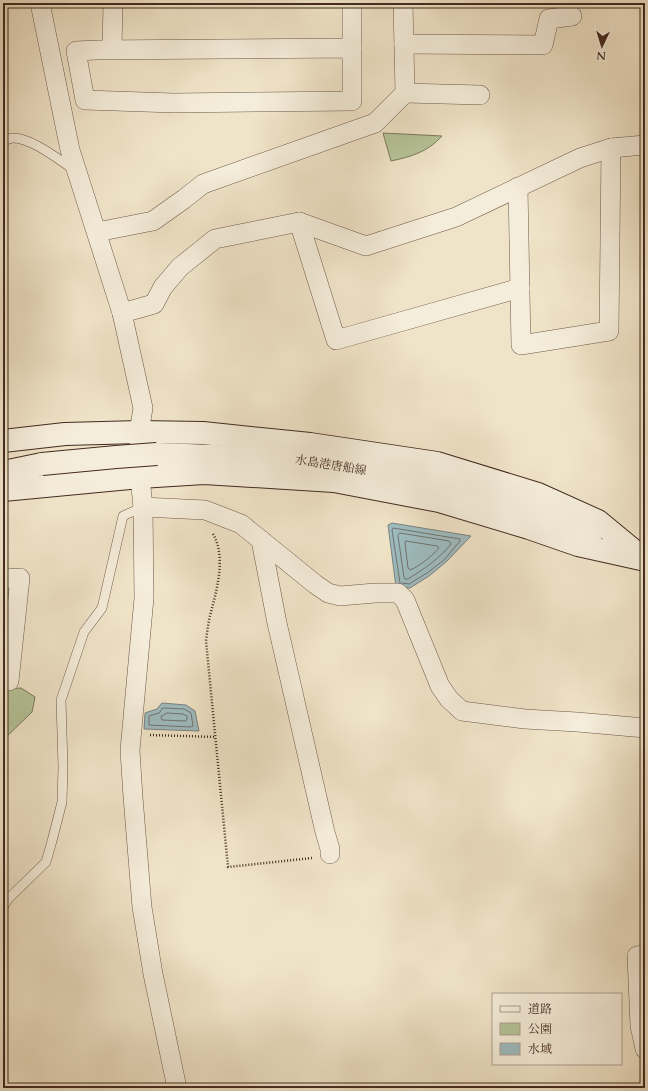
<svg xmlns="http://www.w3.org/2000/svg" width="648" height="1091" font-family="Cardo,'Noto Serif JP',serif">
	<rect width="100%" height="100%" fill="#f0e4c8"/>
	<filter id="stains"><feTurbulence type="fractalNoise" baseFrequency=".005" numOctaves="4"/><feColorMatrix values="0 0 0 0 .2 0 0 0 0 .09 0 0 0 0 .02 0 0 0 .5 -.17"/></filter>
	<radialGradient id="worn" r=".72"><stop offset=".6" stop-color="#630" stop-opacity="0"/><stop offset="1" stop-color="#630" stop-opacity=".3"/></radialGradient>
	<g fill="#b6c599" stroke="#7c785c">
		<path d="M383,133l59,3c-14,16 -32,21 -51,25z"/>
		<polygon points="21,688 35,697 32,712 3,740 3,689"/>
	</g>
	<g fill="#9ebcc0" stroke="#7a8280">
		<polygon points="392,523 471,536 446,562 429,576 410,588 396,587 388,525"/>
		<polygon points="162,703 186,705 195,711 199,731 144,729 145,713 157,709"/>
	</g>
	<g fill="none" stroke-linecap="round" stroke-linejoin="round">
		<g stroke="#707370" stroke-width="1">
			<path d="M400,533l49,8 2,3c-12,15 -27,25 -43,35h-3l-1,-2 -6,-41z"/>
			<path d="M406,541l31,5 2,2c-7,8 -19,18 -29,22l-2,-2 -3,-25z"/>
			<polyline points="400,583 392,530 393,528 460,539 460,541 444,560 427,573 409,584 402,583"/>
			<polygon points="163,708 184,709 191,713 193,726 191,727 149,725 149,716 159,713"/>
			<polygon points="167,713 183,714 187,716 187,720 185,721 162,720 161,717"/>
		</g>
		<g stroke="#6e584a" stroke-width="10">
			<g id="service">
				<path d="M3,141c3,-1 6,-2 9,-3 18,-1 46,21 61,31"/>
				<polyline points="3,907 8,899 46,862 52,841 62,802 63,767 61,700 84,632 102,608 123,516 143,507"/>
			</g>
		</g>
		<g stroke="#6e584a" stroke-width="20">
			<g id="minor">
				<polyline points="40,3 70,150 122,313 143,408 139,432 140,477 143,507 144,598 130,750 133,797 142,907 153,974 177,1088"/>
				<polyline points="404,44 543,45 549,19 572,16"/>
				<polygon points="352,48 352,101 174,103 85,100 76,51 96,50"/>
				<polyline points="352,48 352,3"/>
				<polyline points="112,49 113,3"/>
				<polyline points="405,93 480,95"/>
				<polyline points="518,187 521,345 609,331 611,148"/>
				<polyline points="299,222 336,340 520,288"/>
				<polyline points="97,232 153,221 184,199 203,184 375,123 405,93 403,3"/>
				<polyline points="122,313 154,304 163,287 180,267 215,239 299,222 366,246 456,217 580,158 611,148 645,145"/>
				<polyline points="143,507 205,510 241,524 315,584 328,593 340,596 375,593 398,593 405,600 440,686 449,699 462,711 525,719 577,722 645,728"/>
				<polyline points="261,540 277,623 325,832 330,849 330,854"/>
				<polyline points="3,579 20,578 9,681"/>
				<polyline points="645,955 637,956 640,1026 645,1049"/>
			</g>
		</g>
		<g stroke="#432a20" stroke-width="24">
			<g id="secondary">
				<polyline points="3,441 65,434 139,432 203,433 310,444 437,463 538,494 598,521 644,559"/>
				<polyline points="157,454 301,459 436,482 530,510 592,533"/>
				<polyline points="3,472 42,464"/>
				<polyline points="3,490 140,477 204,473 334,481 439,501 529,528 578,545 641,559"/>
			</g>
		</g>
		<g stroke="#432a20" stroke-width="2.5" stroke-dasharray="1 2" stroke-linecap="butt">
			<path d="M213,534c14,24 3,58 -3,82 -2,8 -3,17 -4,25l22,226 84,-9"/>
			<polyline points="150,735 216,737"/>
		</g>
		<use href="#service" stroke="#f5eddb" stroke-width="9"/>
		<use href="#minor" stroke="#f5eddb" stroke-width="19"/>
		<use href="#secondary" stroke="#f5eddb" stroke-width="22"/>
		<g stroke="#432a20" stroke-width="24" stroke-linecap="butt">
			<polyline id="secondary-bridge" points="42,464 116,457 157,454"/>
		</g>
		<use href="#secondary-bridge" stroke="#f5eddb" stroke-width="22"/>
	</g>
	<g text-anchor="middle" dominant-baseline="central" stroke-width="3" stroke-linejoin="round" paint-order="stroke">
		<g font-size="12" fill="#432a20" stroke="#f5eddb">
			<text transform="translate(331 465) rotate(9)">水島港唐船線</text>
		</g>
	</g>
	<rect width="648" height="1091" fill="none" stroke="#f0e4c8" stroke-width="16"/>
	<rect x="4" y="4" width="640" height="1083" fill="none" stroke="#432a20" stroke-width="2"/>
	<rect x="8" y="8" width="632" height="1075" fill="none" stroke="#432a20"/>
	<rect x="492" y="993" width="130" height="72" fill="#f5eddb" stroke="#ae9f90"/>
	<rect x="500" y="1006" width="20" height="6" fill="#f5eddb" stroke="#ae9f90"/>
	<text x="528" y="1013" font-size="12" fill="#432a20">道路</text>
	<rect x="500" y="1023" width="20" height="12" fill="#b6c599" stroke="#ae9f90"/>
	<text x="528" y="1033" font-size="12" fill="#432a20">公園</text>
	<rect x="500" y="1043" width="20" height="12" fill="#9ebcc0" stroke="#ae9f90"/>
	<text x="528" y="1053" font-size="12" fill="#432a20">水域</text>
	<g transform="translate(602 46) rotate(184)" stroke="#f5eddb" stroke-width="3" paint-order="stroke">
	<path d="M0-3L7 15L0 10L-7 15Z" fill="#432a20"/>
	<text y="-6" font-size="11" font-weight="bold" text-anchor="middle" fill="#432a20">N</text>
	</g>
	<rect width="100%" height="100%" filter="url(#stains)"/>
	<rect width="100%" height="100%" fill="url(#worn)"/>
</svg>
